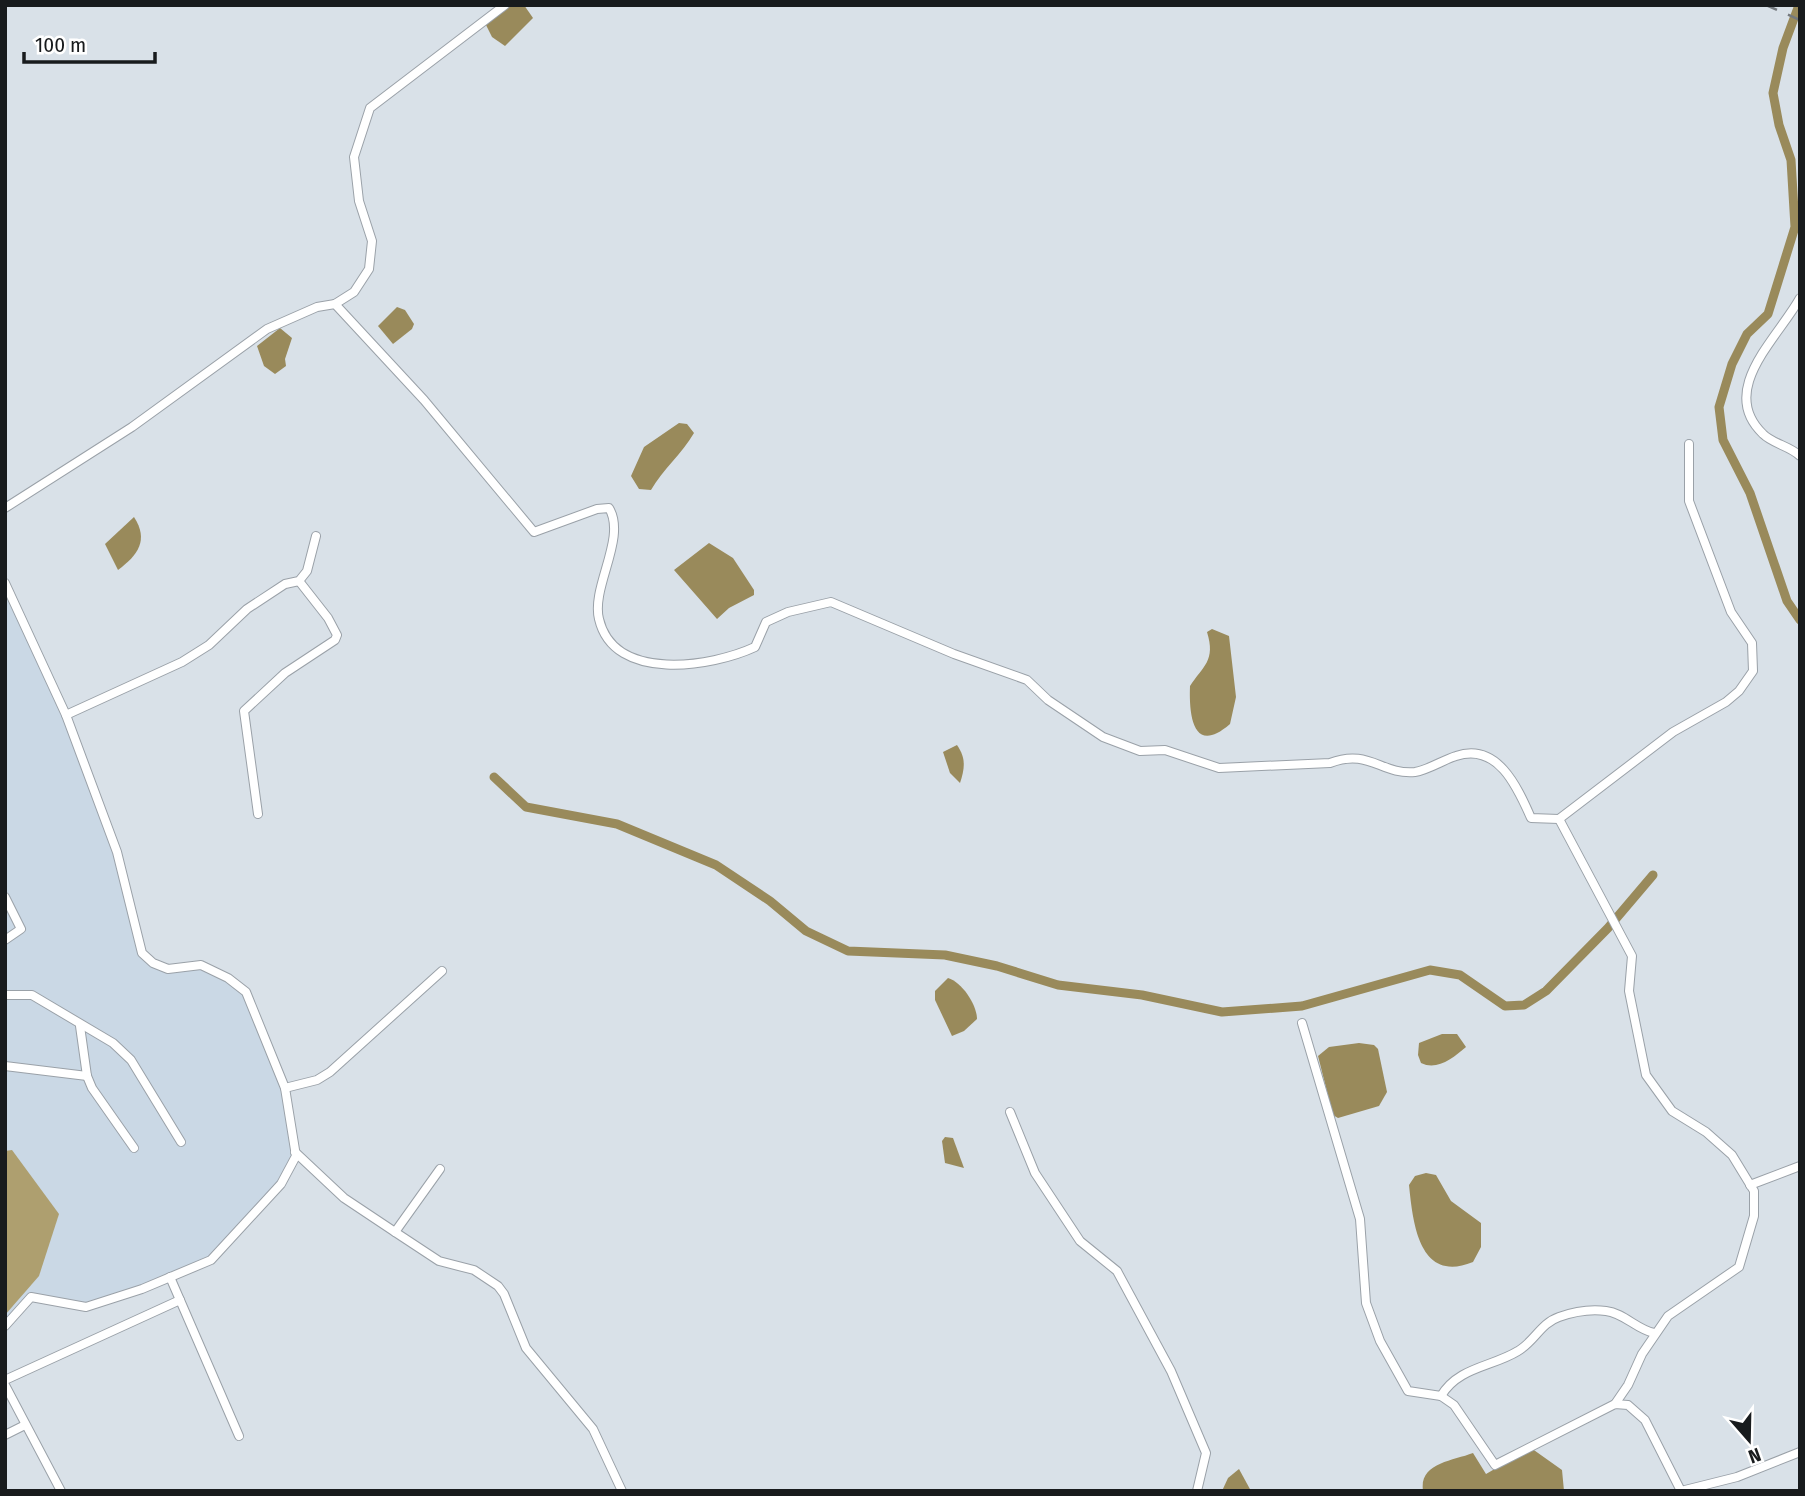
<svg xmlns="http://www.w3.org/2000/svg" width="1805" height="1496" font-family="'Fira Sans Condensed',sans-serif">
	<rect width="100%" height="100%" fill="#d9e1e8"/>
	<polygon fill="#cad8e5" points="5,592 55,699 114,853 133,936 141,953 168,970 201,966 245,992 284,1085 295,1156 280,1184 210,1259 142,1287 87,1305 29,1296 5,1322"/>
	<polygon fill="#ae9f6f" points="12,1150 59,1214 39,1276 5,1315 5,1151"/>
	<g fill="#998a5b">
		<polygon points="510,5 524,5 533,18 505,46 492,37 486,25"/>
		<polygon points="397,307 405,310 414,324 412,329 393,344 378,326"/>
		<polygon points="280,328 292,338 285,359 286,366 275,374 264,366 257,346"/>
		<path d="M679,423l8,1 7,9c-12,21 -31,36 -43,57l-12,-1 -8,-13 13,-29z"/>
		<path d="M134,517c15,23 4,38 -16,53l-13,-26z"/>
		<polygon points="709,543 733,558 754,590 754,595 729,608 717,619 674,570"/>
		<path d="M1212,629l17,7 7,61 -6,27c-38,33 -41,-11 -40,-38 13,-20 26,-25 17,-54z"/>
		<path d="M957,745c9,13 8,23 3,38l-10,-10 -7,-21z"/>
		<path d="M948,978c14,4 29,27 29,41l-13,12 -12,5 -17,-36v-9z"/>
		<path d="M1442,1034h15l9,13c-13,11 -29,24 -45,16l-3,-8 1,-12z"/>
		<polygon points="1359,1043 1374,1045 1378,1049 1387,1092 1379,1106 1338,1118 1333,1115 1318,1056 1329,1047"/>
		<polygon points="945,1137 953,1138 964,1168 945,1163 942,1141"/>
		<path d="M1426,1173l10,2 15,26 30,22v24l-8,15c-54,22 -60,-39 -64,-77l6,-9z"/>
		<path d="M1531,1448l31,22 2,21h-141c-4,-28 29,-30 50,-38l13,21z"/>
		<polygon points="1239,1469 1251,1491 1222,1491 1228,1478"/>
	</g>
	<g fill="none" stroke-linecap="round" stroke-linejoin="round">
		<g stroke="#998a5b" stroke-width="9">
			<polyline points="1799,5 1783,48 1773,93 1779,125 1791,160 1795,227 1768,314 1747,334 1732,364 1719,407 1723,440 1750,493 1787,601 1800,620"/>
			<polyline points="494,777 526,807 617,824 716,865 770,901 806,931 848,951 945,955 997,966 1058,985 1142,995 1222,1012 1302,1006 1430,970 1460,975 1505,1006 1524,1005 1546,991 1608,928 1653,875"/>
		</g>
		<g stroke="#9aa1a8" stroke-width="10">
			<g id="street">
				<path d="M1800,298c-22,40 -83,92 -37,136 10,10 27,12 37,22"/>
				<path d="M335,304l89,96 110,132 63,-23 12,-1c18,30 -18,79 -10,111 15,64 113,48 156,28l11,-25 22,-10 43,-10 123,52 73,26 21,20 55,37 37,14 25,-1 54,18 111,-5c39,-15 51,12 85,9 13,-2 28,-12 41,-16 41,-14 61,30 75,62l28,1 114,-87 53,-30 13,-11 14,-20 -1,-28 -21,-31 -42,-111v-57"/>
				<polyline points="5,508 132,427 267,329 317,307 335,304 354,292 369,269 372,241 359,201 354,157 370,108 505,5"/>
				<polyline points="5,583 66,715 117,852 142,953 153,963 168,969 201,965 228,978 246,992 285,1088 296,1156 281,1184 211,1260 142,1289 86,1307 31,1297 5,1326"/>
				<polyline points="66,715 182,662 209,645 247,609 285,584 299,581 307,571 316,536"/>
				<polyline points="258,814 244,711 285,673 335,640 337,635 328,618 299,581"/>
				<polyline points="1559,819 1632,956 1629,991 1646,1075 1672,1111 1706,1132 1732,1155 1754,1191 1754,1216 1739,1267 1668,1316 1642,1354 1628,1385 1615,1404"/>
				<polyline points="5,897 21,929 5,940"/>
				<polyline points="5,995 32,995 113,1043 131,1060 181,1142"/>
				<polyline points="1302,1023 1360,1219 1366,1303 1380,1341 1408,1391 1441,1396 1454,1405 1495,1465 1615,1404 1628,1405 1645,1420 1681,1491 1737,1477 1800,1452"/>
				<polyline points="80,1026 87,1076 92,1088 134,1148"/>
				<polyline points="5,1066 87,1076"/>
				<polyline points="285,1088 317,1080 330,1072 442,971"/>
				<polyline points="1010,1112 1035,1173 1080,1241 1117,1271 1171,1371 1206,1453 1197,1491"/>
				<polyline points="295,1152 344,1198 395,1232 439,1261 474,1270 498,1286 504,1294 526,1348 593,1429 622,1491"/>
				<polyline points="1750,1185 1800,1166"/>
				<polyline points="395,1232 440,1169"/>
				<polyline points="170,1277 239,1436"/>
				<polyline points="5,1380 180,1300"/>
				<polyline points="5,1385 61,1491"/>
				<path d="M1441,1396c17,-29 51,-29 77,-45 16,-9 23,-28 41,-34 14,-5 32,-8 47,-6 18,2 30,18 48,22"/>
				<polyline points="5,1435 25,1425"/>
			</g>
		</g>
		<use href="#street" stroke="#fff" stroke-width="8"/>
		<polyline stroke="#74797e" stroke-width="2.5" stroke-dasharray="12 12" stroke-linecap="butt" points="1766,5 1800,20"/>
	</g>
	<rect width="1805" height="1496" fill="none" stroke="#181b1d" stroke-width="14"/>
	<g transform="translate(1749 1440) rotate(160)" stroke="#ffffff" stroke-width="5" paint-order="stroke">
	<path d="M0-5L12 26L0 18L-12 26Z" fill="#181b1d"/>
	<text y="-10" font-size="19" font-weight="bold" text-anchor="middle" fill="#181b1d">N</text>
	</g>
	<path d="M24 52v10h131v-10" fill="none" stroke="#181b1d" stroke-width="3.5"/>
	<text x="35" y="52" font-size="21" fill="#181b1d" stroke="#ffffff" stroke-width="5" paint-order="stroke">100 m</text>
</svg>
